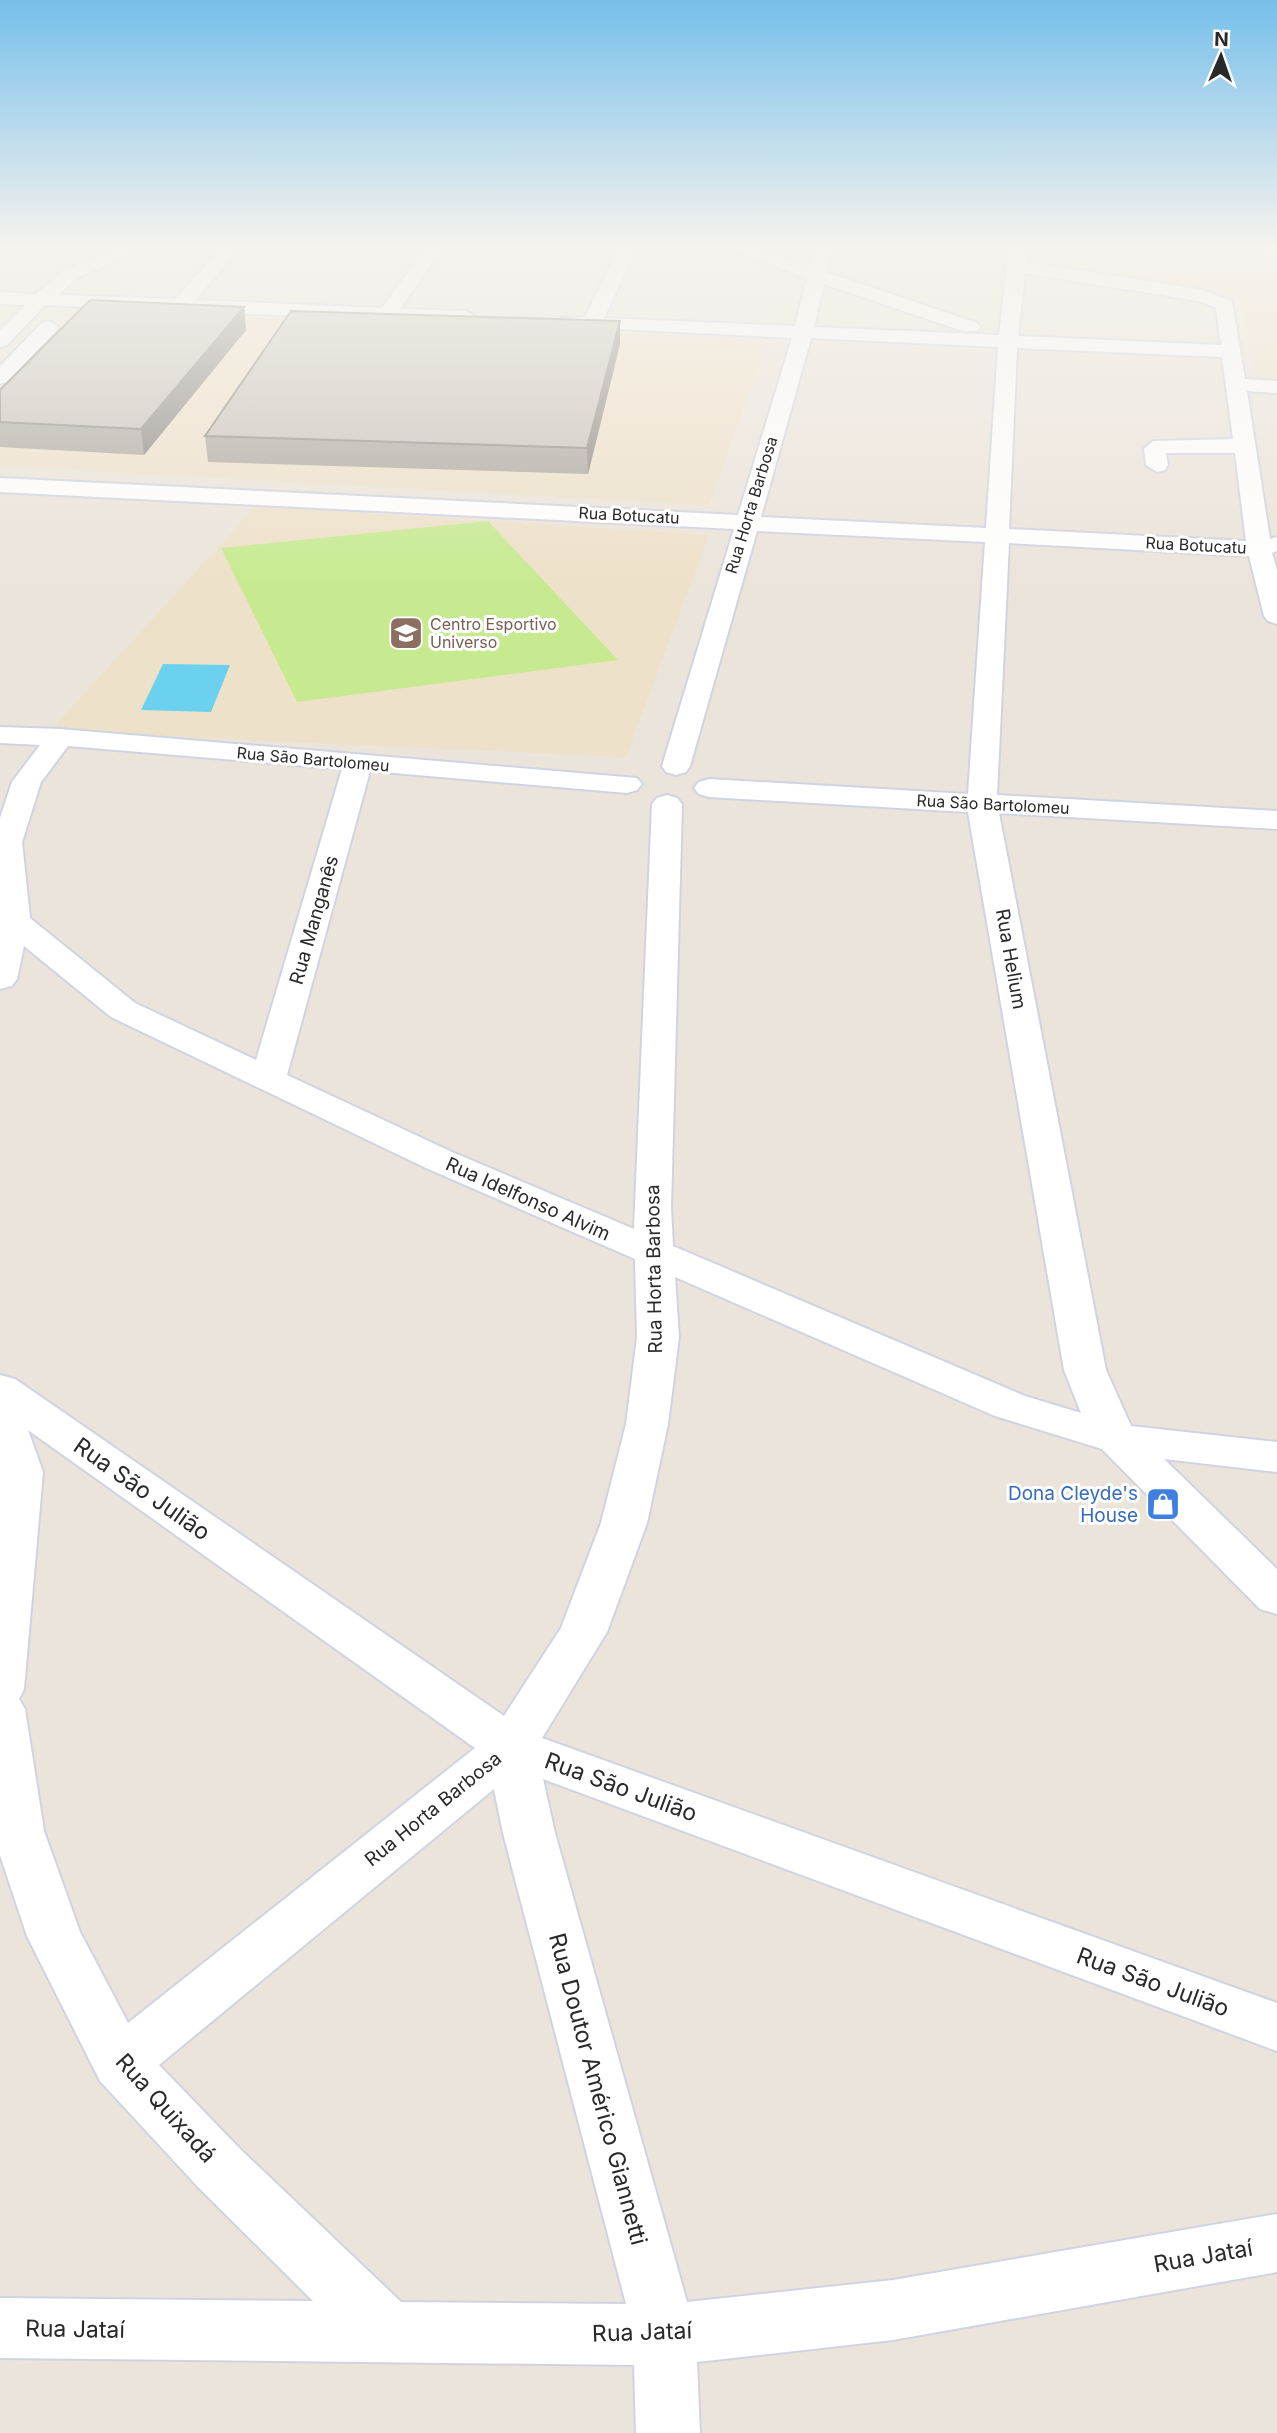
<svg xmlns="http://www.w3.org/2000/svg" width="1277" height="2433" font-family="Inter,sans-serif">
	<rect width="100%" height="100%" fill="#ebe4da"/>
	<g fill="#eee1c9">
		<polygon points="1036,243 1219,243 1277,258 1277,378 1256,377 1239,299 1219,290 1191,285 1036,263"/>
		<polygon points="74,310 768,340 709,505 0,466 0,387"/>
		<polygon points="256,506 709,535 626,757 50,731"/>
	</g>
	<polygon fill="#c7ea91" points="488,521 618,660 297,702 221,548"/>
	<polygon fill="#6cd0ef" points="163,664 230,665 211,712 141,710"/>
	<g fill="none" stroke-linecap="round" stroke-linejoin="round">
		<g stroke="#d0d4e2" stroke-width="4">
			<g id="minor">
				<polygon points="134,243 160,243 78,277 58,295 175,299 226,243 245,243 195,300 382,308 429,243 447,243 400,309 466,311 476,317 466,323 45,305 7,345 0,347 0,330 25,305 0,304 0,292 36,294 66,269"/>
				<path d="M621,243h18l-35,75 191,8 12,-48 -94,-35h27l69,24 6,-24h18l-7,29 151,51 3,4 -3,4h-14l-139,-47 -10,43 185,8 11,-92h18l-2,19 177,28 29,11 13,78 32,2v12l-30,-2 23,148 7,-2v14l-5,2 5,17v54l-9,-3 -4,-5 -15,-60 -240,-13 -12,252 280,16v18l-278,-16 107,557 25,56 146,16v30l-113,-13 113,110v45l-17,-5 -158,-160 -107,-33 -320,-139 4,60 -11,87 -21,99 -40,109 -65,106 735,265v48l-734,-272 12,54 132,469 206,-22 384,-66v58l-384,68 -196,22 3,71h-64l-2,-68 -634,-7v-60l313,3 -114,-113 -99,-107 -73,-145 -27,-81v-480l15,4 489,337 57,-88 40,-105 25,-99 11,-87 -2,-78 -209,-91 -315,-151 -87,-71 -7,33 -5,7 -12,3v-171l12,-36 28,-37 -40,-2v-16l60,2 577,49 5,6 -5,6 -10,3 -257,-22 -83,304 165,77 182,77 18,-425 5,-6 10,-3 10,3 5,6 -11,404 2,38 352,150 56,17 -17,-43 -96,-558 -259,-15 -10,-3 -5,-6 5,-6 10,-3 259,15 17,-252 -228,-11 -67,235 -4,6 -10,3 -10,-3 -4,-6 72,-237 -734,-37v-14l738,37 54,-177 -231,-12 -3,-4 3,-4 24,-1zM1025,273l174,28 17,7 5,37 -203,-9zM811,338l187,9 -12,181 -225,-11zM1017,348l205,9 11,82 -80,2 -9,8 2,16 11,7 8,-2 3,-5 -2,-12h69l11,88 -237,-12zM68,746l274,23 -86,291 -121,-57 -105,-85 -8,-76 19,-60zM28,1430l447,318 -347,275 -48,-91 -36,-101 -19,-122 -6,-10 5,-10 19,-217zM494,1789l9,44 123,471 -225,-2 -160,-152 -82,-85z"/>
				<polygon points="1236,243 1277,246 1277,257 1239,247"/>
				<polygon points="49,321 59,327 56,331 7,382 0,384 0,366 42,323"/>
			</g>
		</g>
		<use href="#minor" fill="#fff" fill-rule="evenodd"/>
	</g>
	<g fill="#aba79f">
		<polygon points="244,307 246,330 144,455 0,447 0,390"/>
		<polygon points="620,344 588,474 208,462 205,436"/>
	</g>
	<g fill="#8b8882">
		<polygon points="244,307 246,330 144,455 141,429"/>
		<polygon points="620,321 620,344 588,474 587,448"/>
	</g>
	<g fill="#c7c2b9" stroke="#8b8882" stroke-width="2">
		<polygon points="90,300 244,307 141,429 0,422 0,390"/>
		<polygon points="291,311 620,321 587,448 205,436"/>
	</g>
	<linearGradient id="sky" x2="0" y2="1"><stop stop-color="#76bfeb"/><stop offset="0.42" stop-color="#f6f3ee"/><stop offset="1" stop-color="#f6f3ee" stop-opacity="0"/></linearGradient>
	<rect width="1277" height="584" fill="url(#sky)"/>
	<defs>
		<g id="university-square" transform="scale(1.75)"><rect x="-9" y="-9" width="18" height="18" rx="4" fill="#8d6e63" stroke="#fff"/><path d="M0-5L7-2L0 1L-7-2ZM-4 1L0 2.5L4 1V4Q0 6-4 4Z" fill="#fff"/></g>
		<g id="shop-square" transform="scale(1.75)"><rect x="-9" y="-9" width="18" height="18" rx="4" fill="#3f7fe0" stroke="#fff"/><path d="M-5-2.5h2.3a2.7 3.5 0 0 1 5.4 0H5L5.5 6h-11ZM-1.5-2.5h3a1.5 2.3 0 0 0-3 0Z" fill="#fff"/></g>
	</defs>
	<g fill-rule="evenodd">
		<use href="#university-square" x="406" y="633"/>
		<use href="#shop-square" x="1163" y="1504"/>
	</g>
	<g text-anchor="middle" dominant-baseline="central" stroke-width="6" stroke-linejoin="round" paint-order="stroke">
		<g font-size="16" fill="#292929" stroke="#fff">
			<text transform="translate(751 505) rotate(-73)">Rua Horta Barbosa</text>
			<text transform="translate(629 515) rotate(3)">Rua Botucatu</text>
			<text transform="translate(1196 545) rotate(3)">Rua Botucatu</text>
			<text transform="translate(313 759) rotate(5)">Rua São Bartolomeu</text>
			<text transform="translate(993 804) rotate(3)">Rua São Bartolomeu</text>
		</g>
		<g font-size="16" fill="#785e54" stroke="#fff" text-anchor="start">
			<text x="430" y="624">Centro Esportivo<tspan x="430" dy="18">Universo</tspan></text>
		</g>
		<g font-size="19" fill="#292929" stroke="#fff">
			<text transform="translate(314 920) rotate(-74)">Rua Manganês</text>
			<text transform="translate(1011 959) rotate(80)">Rua Helium</text>
			<text transform="translate(528 1199) rotate(24)">Rua Idelfonso Alvim</text>
			<text transform="translate(654 1269) rotate(-91)">Rua Horta Barbosa</text>
			<text transform="translate(433 1809) rotate(-39)">Rua Horta Barbosa</text>
		</g>
		<g font-size="19" fill="#366cbe" stroke="#fff" text-anchor="end">
			<text x="1138" y="1493">Dona Cleyde's<tspan x="1138" dy="22">House</tspan></text>
		</g>
		<g font-size="23" fill="#292929" stroke="#fff">
			<text transform="translate(142 1489) rotate(35)">Rua São Julião</text>
			<text transform="translate(621 1787) rotate(20)">Rua São Julião</text>
			<text transform="translate(1153 1982) rotate(20)">Rua São Julião</text>
			<text transform="translate(598 2089) rotate(75)">Rua Doutor Américo Giannetti</text>
			<text transform="translate(166 2108) rotate(48)">Rua Quixadá</text>
			<text transform="translate(1203 2256) rotate(-10)">Rua Jataí</text>
			<text transform="translate(75 2329) rotate(1)">Rua Jataí</text>
			<text transform="translate(642 2332) rotate(-2)">Rua Jataí</text>
		</g>
	</g>
	<g transform="translate(1221 56) rotate(2)" stroke="#ffffff" stroke-width="5" paint-order="stroke">
	<path d="M0-5L12 26L0 18L-12 26Z" fill="#292929"/>
	<text y="-10" font-size="19" font-weight="bold" text-anchor="middle" fill="#292929">N</text>
	</g>
</svg>
